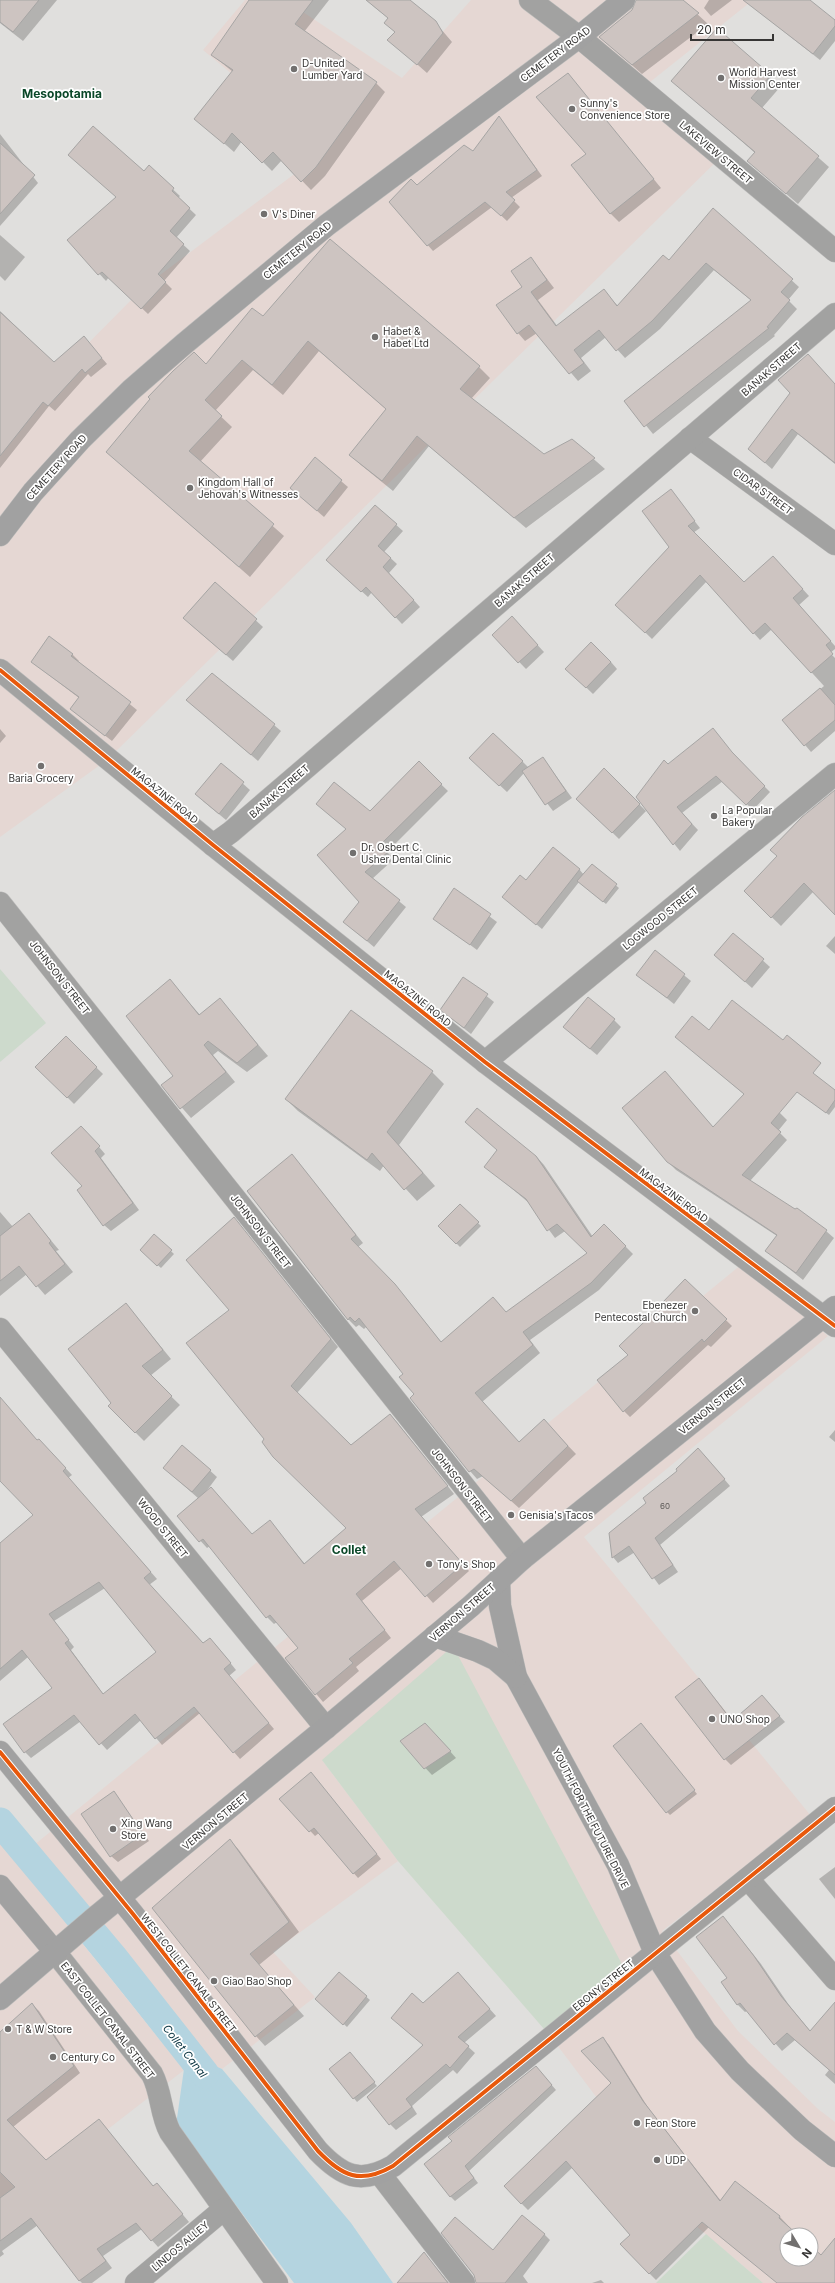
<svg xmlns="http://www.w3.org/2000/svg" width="835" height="2283" font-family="Inter,sans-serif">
	<rect width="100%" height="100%" fill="#e0dfdd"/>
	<g fill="#e5d7d3" fill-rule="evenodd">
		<polygon points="245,0 285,0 402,78 471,0 753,0 650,82 726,152 107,760 0,837 0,392 24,408 144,287 325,151 203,50"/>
		<path d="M742,1264l86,72 -244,201 227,279 -149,115 76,100 80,78 17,13v161h-72l-74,-63 -138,-183 -229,-277 76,101 -125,91 42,45 -93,72 -31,-14 -169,-200zM787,2235h24v24h-24z"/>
		<polygon points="0,1841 184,2070 0,2213"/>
	</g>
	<g fill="#cddacc">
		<polygon points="0,969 46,1023 0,1062"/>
		<polygon points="453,1646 624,1968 551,2037 398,1861 322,1760"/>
		<polygon points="706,2234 763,2283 656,2283"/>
	</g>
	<polygon fill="#b4d4e0" points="0,1828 191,2055 222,2069 351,2223 393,2283 294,2283 176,2125 184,2069 0,1841"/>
	<g fill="#0003" fill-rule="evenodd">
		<polygon points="0,0 57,0 23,41 0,23"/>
		<polygon points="251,0 329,0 304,32 376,83 385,92 325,176 311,190 282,160 272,171 242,141 234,152 195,118 233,72 212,55"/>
		<polygon points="366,0 408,0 435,22 452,42 427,73 393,43 395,32 386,23 389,19"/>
		<polygon points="637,0 682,0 708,24 642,74 600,37 633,10"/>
		<polygon points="709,0 732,0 711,16 704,8"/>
		<polygon points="744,0 808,0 835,21 835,41 820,60"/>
		<polygon points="568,75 661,188 619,222 610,213 587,154"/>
		<polygon points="770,75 781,86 762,108 829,167 798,204 748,161 755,153 673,81"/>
		<polygon points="499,117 542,176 511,198 520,207 507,221 492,207 433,251 390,202 473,152"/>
		<polygon points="0,134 38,183 0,226"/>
		<polygon points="149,167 180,196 178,198 196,215 176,238 190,251 164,281 172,289 148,314 109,277 106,281 73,245"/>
		<polygon points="713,209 799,287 788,300 797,309 774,335 775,336 653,434 626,401 752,301 714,270 660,329 625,358 606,337 581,358 591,371 578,381 537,333 525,341 518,333 523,287 531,258 554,288 538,300 558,327 603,290 618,306 669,261"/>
		<polygon points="0,235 25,257 5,281 0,276"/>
		<polygon points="0,311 54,363 84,337 107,364 91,377 88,374 55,411 49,406 0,468"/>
		<polygon points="263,318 479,367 490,378 471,399 544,455 572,440 605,469 526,528 429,446 393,491 361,465 351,455 387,410 319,351 283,395 253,370 215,411 232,427 200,462 284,536 250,577 107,452"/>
		<polygon points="835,384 835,464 798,434 772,469 749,449"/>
		<polygon points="315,459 348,487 324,517 291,488"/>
		<polygon points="671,491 700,528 693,533 744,583 780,564 809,596 799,605 835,646 835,649 830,653 835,658 835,731 811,752 784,720 824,686 772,629 760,640 707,581 652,639 617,605 671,547"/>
		<polygon points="375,506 403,531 384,552 397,564 389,573 420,607 402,624 372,592 368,597 327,560"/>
		<polygon points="215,583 263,627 233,661 191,625"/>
		<polygon points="518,624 544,652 526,669 493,635"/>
		<polygon points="72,654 79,661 78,662 137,710 112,741 71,709 79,698 32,662"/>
		<polygon points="611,662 617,669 593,694 567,669"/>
		<polygon points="187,700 274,725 281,731 258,761"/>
		<polygon points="0,729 6,736 0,743"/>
		<polygon points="543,758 572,798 553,811 524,773 507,792 477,764 522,761 529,768"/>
		<polygon points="738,760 770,792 753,810 723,781 682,813 698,830 680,851 647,810 619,839 577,798 605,770 646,811 668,765"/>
		<polygon points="419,763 448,791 387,852 394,859 372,879 406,907 374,947 344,922 360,902 370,812"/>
		<polygon points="221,764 250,790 226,820 203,801"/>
		<polygon points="835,791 835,891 813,892 781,926 754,900 778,856"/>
		<polygon points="592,865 619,888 606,904 579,882 542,929 503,897 526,881 579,869 584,875"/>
		<polygon points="454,890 497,922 477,950 434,918"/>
		<polygon points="733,934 770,967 752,988 715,955"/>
		<polygon points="835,936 835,954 826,946"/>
		<polygon points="656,952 691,981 674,1004 638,975"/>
		<polygon points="464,978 494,1002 471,1034 441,1010"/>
		<polygon points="170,981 201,1016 220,1000 268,1056 247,1072 218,1051 213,1055 235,1082 191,1118 163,1086 175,1076"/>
		<polygon points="614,1020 621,1027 597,1055 571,1033"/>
		<polygon points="66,1038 103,1074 74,1104 37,1067"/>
		<polygon points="680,1040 774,1107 787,1120 778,1131 787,1140 750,1181 826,1231 834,1238 803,1280 767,1251 777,1236 676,1170 668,1162 665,1072 714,1128 745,1095"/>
		<polygon points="432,1072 444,1084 399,1145 435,1186 417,1201 384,1165 380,1171 298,1111 286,1099"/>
		<polygon points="835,1091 835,1107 829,1115 802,1095"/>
		<polygon points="88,1134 105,1154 101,1158 139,1210 111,1231 104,1225 83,1186"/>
		<polygon points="292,1155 363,1243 358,1247 402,1293 441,1342 507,1313 589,1253 565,1231 555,1238 529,1203 485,1166 536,1156 544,1165 593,1237 604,1225 633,1254 599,1290 530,1340 540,1353 482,1402 519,1443 551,1428 576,1454 519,1508 483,1476 477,1479 470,1471 416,1394 404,1374 367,1326 364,1329 359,1325 356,1327 349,1320 248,1191"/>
		<polygon points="460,1205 481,1226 460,1247 439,1226"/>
		<polygon points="0,1212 13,1227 29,1214 59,1250 56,1251 73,1272 45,1295 27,1274 0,1296"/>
		<polygon points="234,1219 338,1347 297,1393 351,1446 390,1415 397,1422 454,1494 421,1517 469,1571 433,1603 402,1568 362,1601 391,1638 356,1667 359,1671 323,1702 286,1658 299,1648 277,1622 274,1624 267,1617 210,1546 207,1548 178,1516 199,1499 171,1474 183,1446 217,1477 205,1493 253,1535 270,1522 305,1564 348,1528 265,1439 230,1310"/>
		<polygon points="154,1235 174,1254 161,1268 142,1251"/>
		<polygon points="685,1280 732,1326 711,1347 708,1345 630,1417 624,1411 629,1356 666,1303"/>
		<polygon points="126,1304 171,1359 150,1376 180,1405 144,1441 109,1406 112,1404"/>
		<path d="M0,1398l37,43 2,-1 33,35 -4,3 89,101 -8,6 55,59 12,1 20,25 -7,6 45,53 -34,30 -40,-46 -38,32 -21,-25 -34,30 -26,-29 -50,37 -6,-6 29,-64 -26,-31 -28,24v-137l34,-29 -34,-35zM105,1588l52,64 -53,43 -33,-45 3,-3 -20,-26z"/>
		<polygon points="835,1430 835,1442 829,1437"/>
		<polygon points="704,1455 730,1486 660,1545 678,1572 659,1585 635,1552 618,1563 613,1557"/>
		<polygon points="704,1685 733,1721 767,1702 785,1722 731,1765 725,1759"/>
		<polygon points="644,1728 697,1794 670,1815 667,1812"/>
		<polygon points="432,1731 456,1758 432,1775 401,1742"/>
		<polygon points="315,1778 381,1859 358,1878 319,1833 315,1836 280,1799"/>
		<polygon points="114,1793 149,1841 118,1862 111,1856"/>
		<polygon points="230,1840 239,1850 299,1932 259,1965 304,2016 265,2046 256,2036"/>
		<polygon points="835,1867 835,1899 819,1879"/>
		<polygon points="723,1917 761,1964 789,2005 811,2032 835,2027 835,2084 825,2075 829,2070 795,2040 782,2051 747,2011 745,2012 738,2005 723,1982 729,1978"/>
		<polygon points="339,1973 370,2000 347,2027 317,1999"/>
		<polygon points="464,1980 496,2016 464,2043 475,2053 457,2074 453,2070 412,2106 417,2114 396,2130 390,2124 424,2046 423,2004"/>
		<polygon points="32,2004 39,2011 80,2073 13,2127 46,2161 105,2127 154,2187 163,2191 189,2222 158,2247 142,2229 103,2256 112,2268 92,2283 82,2283 80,2281 38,2225 2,2251 4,2254 0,2257 0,2033"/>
		<polygon points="603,2038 609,2045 649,2109 721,2201 735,2182 780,2217 797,2235 787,2235 787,2259 811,2259 811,2247 821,2256 835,2258 835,2283 778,2283 709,2227 656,2280 649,2273 631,2235 573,2167 528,2210 522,2204 505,2186 612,2083"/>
		<polygon points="353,2057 377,2086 357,2102 331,2070"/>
		<polygon points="536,2067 556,2090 469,2171 478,2183 455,2201 450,2196 454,2142"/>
		<polygon points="544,2234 550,2240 523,2276 528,2283 476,2283 493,2252"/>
		<polygon points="424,2254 430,2260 449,2283 404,2283"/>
		<polygon points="601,2280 604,2283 592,2283"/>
	</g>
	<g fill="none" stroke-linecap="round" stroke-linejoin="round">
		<polyline stroke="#b4d4e0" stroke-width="29" points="0,1822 113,1957 205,2074"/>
	</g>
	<g fill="#cdc4c1" stroke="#a6a5a4" fill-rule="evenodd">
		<polygon points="0,0 39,0 13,32 0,22"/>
		<polygon points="249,0 313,0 295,24 377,82 316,167 301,182 273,152 262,163 232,133 224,144 194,119 233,70 211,55"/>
		<polygon points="366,0 410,0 436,21 443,33 417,65 387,40 395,32 384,23 388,18"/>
		<polygon points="636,0 683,0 699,13 632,65 599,37 632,10"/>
		<polygon points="743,0 810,0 835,20 835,26 813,54"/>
		<polygon points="717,28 771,75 751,98 819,156 786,194 747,161 755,152 671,81"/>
		<polygon points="568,73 654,179 610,214 571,165 586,154 536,97"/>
		<polygon points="499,116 537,170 506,192 515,200 501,216 485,202 427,246 389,202 411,179 417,185 464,145 473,151"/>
		<polygon points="93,126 144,171 149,165 174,188 172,191 190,208 170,231 184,244 158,274 166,282 141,309 102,272 98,275 67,240 116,197 68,155"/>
		<polygon points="0,143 35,175 0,214"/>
		<polygon points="713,208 793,279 781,292 790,300 767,327 769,328 644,427 624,401 751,300 706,263 652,321 616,351 599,330 574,350 584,363 569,374 529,325 517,334 496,305 522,287 511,271 531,257 547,280 531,292 556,326 604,289 617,306 663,255 669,260"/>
		<polygon points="330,239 480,366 460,389 544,454 572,439 595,458 514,518 417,436 382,481 349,455 386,409 308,341 272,385 242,360 205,400 222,416 189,451 274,524 239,567 106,452 150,399 148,397 173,371 194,352 206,364 252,308 263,316"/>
		<polygon points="0,312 54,362 84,336 102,358 85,373 82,369 48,406 43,402 0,456"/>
		<polygon points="808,354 835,384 835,463 792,429 765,463 748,449 790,393 778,380"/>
		<polygon points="315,457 342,480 317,511 290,488"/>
		<polygon points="671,489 695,521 688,526 744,582 773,556 803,589 793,598 831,641 826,645 833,654 811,673 765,623 753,634 700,575 645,633 615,605 669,547 642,511"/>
		<polygon points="375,505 397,524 378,546 391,558 383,567 414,600 395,618 366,587 361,592 326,560"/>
		<polygon points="215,582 257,619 226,655 183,618"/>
		<polygon points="512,616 538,645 518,663 492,635"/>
		<polygon points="49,636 73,654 71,656 131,702 105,736 70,709 79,697 31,662"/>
		<polygon points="591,642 611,662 586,688 565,669"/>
		<polygon points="212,673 275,724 251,755 186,700"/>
		<polygon points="820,688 835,705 835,720 804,746 782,720"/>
		<polygon points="713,728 732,752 765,786 746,805 716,776 677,807 692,824 673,845 636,797 664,760 668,764"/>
		<polygon points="493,733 523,761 499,786 469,758"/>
		<polygon points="543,757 566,791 545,805 522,771"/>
		<polygon points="419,761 442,784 381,844 388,852 365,872 400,900 367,941 343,922 359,902 317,855 346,829 316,804 334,782 370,811"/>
		<polygon points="221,763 244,782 219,814 195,794"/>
		<polygon points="604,768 640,804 612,833 576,799"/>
		<polygon points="835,790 835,915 804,883 771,918 744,891 777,856 770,850 802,817"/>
		<polygon points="553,847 580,869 536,925 502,897 520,875 526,880"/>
		<polygon points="592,864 617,884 603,902 577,881"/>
		<polygon points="454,888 491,914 470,945 433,919"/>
		<polygon points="733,933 764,959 745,982 714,955"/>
		<polygon points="655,950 685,974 667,998 636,975"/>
		<polygon points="463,977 488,994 464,1028 440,1010"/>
		<polygon points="170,979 199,1015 220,998 258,1045 237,1063 208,1041 204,1045 226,1072 180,1109 161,1085 173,1076 126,1016"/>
		<polygon points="588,997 615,1019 590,1049 563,1027"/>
		<polygon points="732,1000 783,1040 787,1035 821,1063 813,1073 835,1090 835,1100 826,1113 797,1092 771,1123 781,1132 742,1175 795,1209 797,1208 827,1230 796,1273 765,1251 777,1235 667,1162 622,1108 665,1071 713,1127 744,1094 675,1037 692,1016 709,1030"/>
		<polygon points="351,1010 433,1071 387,1132 423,1173 404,1190 372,1153 367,1160 285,1099"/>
		<polygon points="66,1036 97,1067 67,1098 35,1067"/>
		<polygon points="477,1108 536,1156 591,1237 604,1224 626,1246 591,1283 523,1332 533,1345 475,1393 519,1442 544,1419 568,1446 511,1501 474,1469 469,1472 410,1398 414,1394 399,1377 403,1374 359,1318 355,1322 350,1317 348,1320 247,1191 292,1154 356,1235 351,1239 395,1284 441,1342 493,1297 506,1312 587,1253 557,1224 547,1231 526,1199 484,1167 497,1150 465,1122"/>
		<polygon points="81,1126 100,1146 95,1151 133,1203 103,1226 77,1190 82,1186 51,1153"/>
		<polygon points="460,1204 479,1222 456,1244 438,1226"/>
		<polygon points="29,1213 51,1241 49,1243 65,1264 36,1287 19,1266 0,1281 0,1236"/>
		<polygon points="234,1217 331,1339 291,1386 351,1445 390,1414 448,1486 415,1509 463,1564 425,1597 394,1561 356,1594 385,1630 349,1659 353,1663 315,1695 285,1658 298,1648 270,1615 266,1618 203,1539 199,1542 177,1516 211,1487 252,1534 270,1520 304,1564 346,1528 273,1457 262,1442 264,1439 186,1343 229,1310 186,1260"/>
		<polygon points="154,1234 172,1250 157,1266 140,1250"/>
		<polygon points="685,1279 727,1319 704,1342 702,1339 623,1412 597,1380 628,1355 619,1346 664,1303 663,1302"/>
		<polygon points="126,1303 163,1350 142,1366 172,1396 135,1433 108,1406 111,1403 68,1349"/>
		<path d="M0,1397l37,43 2,-1 27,29 -3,3 88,101 -7,6 59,65 7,-5 21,25 -7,6 45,54 -36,30 -39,-46 -39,32 -20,-25 -36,31 -25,-30 -50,38 -21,-29 49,-36 -30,-38 -22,19v-126l33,-28 -33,-34zM99,1582l57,70 -53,42 -38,-51 4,-3 -20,-26z"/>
		<polygon points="182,1445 211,1470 192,1492 163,1468"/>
		<polygon points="698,1448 725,1479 655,1538 673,1565 652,1579 629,1546 612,1558 609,1533 646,1503 643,1498 677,1471 676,1469"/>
		<polygon points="699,1678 732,1721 762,1695 780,1716 724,1760 675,1697"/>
		<polygon points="425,1723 451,1751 424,1769 400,1741"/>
		<polygon points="641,1723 695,1790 666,1813 613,1746"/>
		<polygon points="311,1772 377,1854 353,1874 314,1828 309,1832 279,1799"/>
		<polygon points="114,1791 143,1834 110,1857 81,1814"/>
		<polygon points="230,1839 289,1922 250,1954 294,2005 255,2037 152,1908"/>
		<polygon points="723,1916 754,1956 781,1996 810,2031 835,2002 835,2075 787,2033 774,2045 740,2003 737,2005 721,1982 727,1978 696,1937"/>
		<polygon points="339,1972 367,1996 343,2025 315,1999"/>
		<polygon points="458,1972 490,2009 458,2037 469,2046 450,2068 446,2064 406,2099 412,2107 389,2125 367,2097 423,2045 391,2018 412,1993 423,2003"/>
		<polygon points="32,2003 74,2066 7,2120 46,2160 99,2119 153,2186 157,2183 183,2214 151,2241 136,2223 97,2249 106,2261 79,2281 31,2218 0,2241 0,2198 15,2187 0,2172 0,2032"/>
		<polygon points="603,2037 643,2101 720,2201 735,2181 780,2216 779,2218 798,2235 787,2235 787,2259 811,2259 811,2246 821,2255 835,2238 835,2283 777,2283 702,2222 649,2274 620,2244 630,2235 566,2161 521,2204 504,2186 611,2083 581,2051"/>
		<polygon points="350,2052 375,2082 353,2099 329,2069"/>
		<polygon points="536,2066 552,2085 465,2166 474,2178 450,2197 424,2164 452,2141 448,2137"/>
		<polygon points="522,2215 545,2234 505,2283 476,2283 474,2275 441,2233 455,2217 493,2250"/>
		<polygon points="424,2252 448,2283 397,2283"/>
	</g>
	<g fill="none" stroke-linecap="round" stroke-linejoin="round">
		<g stroke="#bdbdbc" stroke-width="23">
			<g id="street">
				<polyline points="530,0 579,37 835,251"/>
				<polyline points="690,438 835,544"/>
				<polyline points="0,670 213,845 485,1062 835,1326"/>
				<polyline points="213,845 231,832 835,314"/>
				<polyline points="0,903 522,1559"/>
				<polyline points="485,1062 835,774"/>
				<polyline points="0,1329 326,1728"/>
				<polyline points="748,1879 835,1979"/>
				<path d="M55,1952l97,122c10,19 8,39 18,58l107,151"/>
				<polyline points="655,1953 835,1808"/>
				<polyline points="380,2174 464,2283"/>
				<polyline points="136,2283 224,2209"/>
			</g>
		</g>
		<g stroke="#bdbdbc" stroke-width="23">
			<g id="secondary">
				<polyline points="0,535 33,492 80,440 131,390 184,344 327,225 579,37 624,0"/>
				<polyline points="499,1580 500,1606 516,1677 618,1865 655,1953 705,2031 740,2071 802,2130 835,2156"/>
				<polyline points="435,1636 478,1651 495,1659 516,1677"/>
				<path d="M0,1752l133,162 185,237c24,25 42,34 75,15l262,-213"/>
				<polyline points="0,1886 55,1952"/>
				<polyline points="0,1999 92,1920 326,1728 471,1606 522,1559 835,1307"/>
			</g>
		</g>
		<use href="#street" stroke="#a2a2a1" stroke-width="22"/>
		<use href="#secondary" stroke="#a1a1a1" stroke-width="22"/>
		<g stroke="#fff" stroke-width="6">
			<g id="cycleway">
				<polyline points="0,670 213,845 485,1062 835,1326"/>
				<path d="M0,1752l133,162 185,237c24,25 42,34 75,15l442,-358"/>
			</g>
		</g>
		<use href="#cycleway" stroke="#e8590c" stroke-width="4"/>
	</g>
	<g fill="#72706f" stroke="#fff" stroke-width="1.5">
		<circle cx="294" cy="69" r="4"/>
		<circle cx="721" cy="78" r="4"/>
		<circle cx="572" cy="109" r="4"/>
		<circle cx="264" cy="214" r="4"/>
		<circle cx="375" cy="337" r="4"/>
		<circle cx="190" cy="488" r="4"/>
		<circle cx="41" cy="766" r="4"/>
		<circle cx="714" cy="816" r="4"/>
		<circle cx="353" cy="853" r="4"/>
		<circle cx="695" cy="1311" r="4"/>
		<circle cx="511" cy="1515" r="4"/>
		<circle cx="429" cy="1564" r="4"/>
		<circle cx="712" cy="1719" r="4"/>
		<circle cx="113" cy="1829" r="4"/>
		<circle cx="214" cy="1981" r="4"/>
		<circle cx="8" cy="2029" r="4"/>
		<circle cx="53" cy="2057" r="4"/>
		<circle cx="637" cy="2123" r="4"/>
		<circle cx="657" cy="2160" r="4"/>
	</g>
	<g text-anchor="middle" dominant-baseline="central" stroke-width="3.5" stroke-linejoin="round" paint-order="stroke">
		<g font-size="8" fill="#5c5957">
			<text x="665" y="1506">60</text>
		</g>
		<g font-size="10" fill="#363534" stroke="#fff">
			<text transform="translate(555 54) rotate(-37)">CEMETERY ROAD</text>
			<text transform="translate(716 152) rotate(40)">LAKEVIEW STREET</text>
			<text transform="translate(297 250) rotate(-39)">CEMETERY ROAD</text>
			<text transform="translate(771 369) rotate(-41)">BANAK STREET</text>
			<text transform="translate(56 467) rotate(-48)">CEMETERY ROAD</text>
			<text transform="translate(763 491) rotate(36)">CIDAR STREET</text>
			<text transform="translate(524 580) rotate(-41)">BANAK STREET</text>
			<text transform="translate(279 791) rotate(-41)">BANAK STREET</text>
			<text transform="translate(165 795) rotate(39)">MAGAZINE ROAD</text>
			<text transform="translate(660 918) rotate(-39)">LOGWOOD STREET</text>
			<text transform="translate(60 977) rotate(52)">JOHNSON STREET</text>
			<text transform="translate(418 998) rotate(39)">MAGAZINE ROAD</text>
			<text transform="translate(674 1195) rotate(37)">MAGAZINE ROAD</text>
			<text transform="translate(261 1231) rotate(52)">JOHNSON STREET</text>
			<text transform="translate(712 1406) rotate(-39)">VERNON STREET</text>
			<text transform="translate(462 1485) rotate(52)">JOHNSON STREET</text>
			<text transform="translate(163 1528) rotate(51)">WOOD STREET</text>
			<text transform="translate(462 1612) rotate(-41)">VERNON STREET</text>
			<text transform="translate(591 1818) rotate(63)">YOUTH FOR THE FUTURE DRIVE</text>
			<text transform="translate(215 1821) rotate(-40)">VERNON STREET</text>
			<text transform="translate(189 1973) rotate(52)">WEST COLLET CANAL STREET</text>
			<text transform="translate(603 1985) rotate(-39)">EBONY STREET</text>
			<text transform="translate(108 2020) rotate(52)">EAST COLLET CANAL STREET</text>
			<text transform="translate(180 2246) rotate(-40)">LINDOS ALLEY</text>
		</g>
		<g font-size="10" fill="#363534" stroke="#fff" text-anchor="start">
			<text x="302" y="63">D-United<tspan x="302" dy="12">Lumber Yard</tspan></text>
			<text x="729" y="72">World Harvest<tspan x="729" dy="12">Mission Center</tspan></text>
			<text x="580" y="103">Sunny's<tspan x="580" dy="12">Convenience Store</tspan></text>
			<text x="272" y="214">V's Diner</text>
			<text x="383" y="331">Habet &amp;<tspan x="383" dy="12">Habet Ltd</tspan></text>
			<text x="198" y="482">Kingdom Hall of<tspan x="198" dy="12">Jehovah's Witnesses</tspan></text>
			<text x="41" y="778" text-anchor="middle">Baria Grocery</text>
			<text x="722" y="810">La Popular<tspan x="722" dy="12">Bakery</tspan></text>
			<text x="361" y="847">Dr. Osbert C.<tspan x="361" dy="12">Usher Dental Clinic</tspan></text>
			<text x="687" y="1305" text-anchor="end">Ebenezer<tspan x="687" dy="12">Pentecostal Church</tspan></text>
			<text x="519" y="1515">Genisia's Tacos</text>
			<text x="437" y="1564">Tony's Shop</text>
			<text x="720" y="1719">UNO Shop</text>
			<text x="121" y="1823">Xing Wang<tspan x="121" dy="12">Store</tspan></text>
			<text x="222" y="1981">Giao Bao Shop</text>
			<text x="16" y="2029">T &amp; W Store</text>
			<text x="61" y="2057">Century Co</text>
			<text x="645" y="2123">Feon Store</text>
			<text x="665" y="2160">UDP</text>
		</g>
		<g font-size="11" font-style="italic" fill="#0c3643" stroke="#fff">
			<text transform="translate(185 2051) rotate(52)">Collet Canal</text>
		</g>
		<g font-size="12" font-weight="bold" fill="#0b4829" stroke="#fff">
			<text x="62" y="93">Mesopotamia</text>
			<text x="349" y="1549">Collet</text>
		</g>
	</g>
	<g transform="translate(799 2247) rotate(128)"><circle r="19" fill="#ffffff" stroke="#afaeae"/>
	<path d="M0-3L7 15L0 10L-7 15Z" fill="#72706f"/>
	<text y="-6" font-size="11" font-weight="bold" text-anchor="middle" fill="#363534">N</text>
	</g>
	<path d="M691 34v6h82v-6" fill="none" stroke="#363534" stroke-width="2"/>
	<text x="697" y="34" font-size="12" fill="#363534" stroke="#ffffff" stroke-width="3" paint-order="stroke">20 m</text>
</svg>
